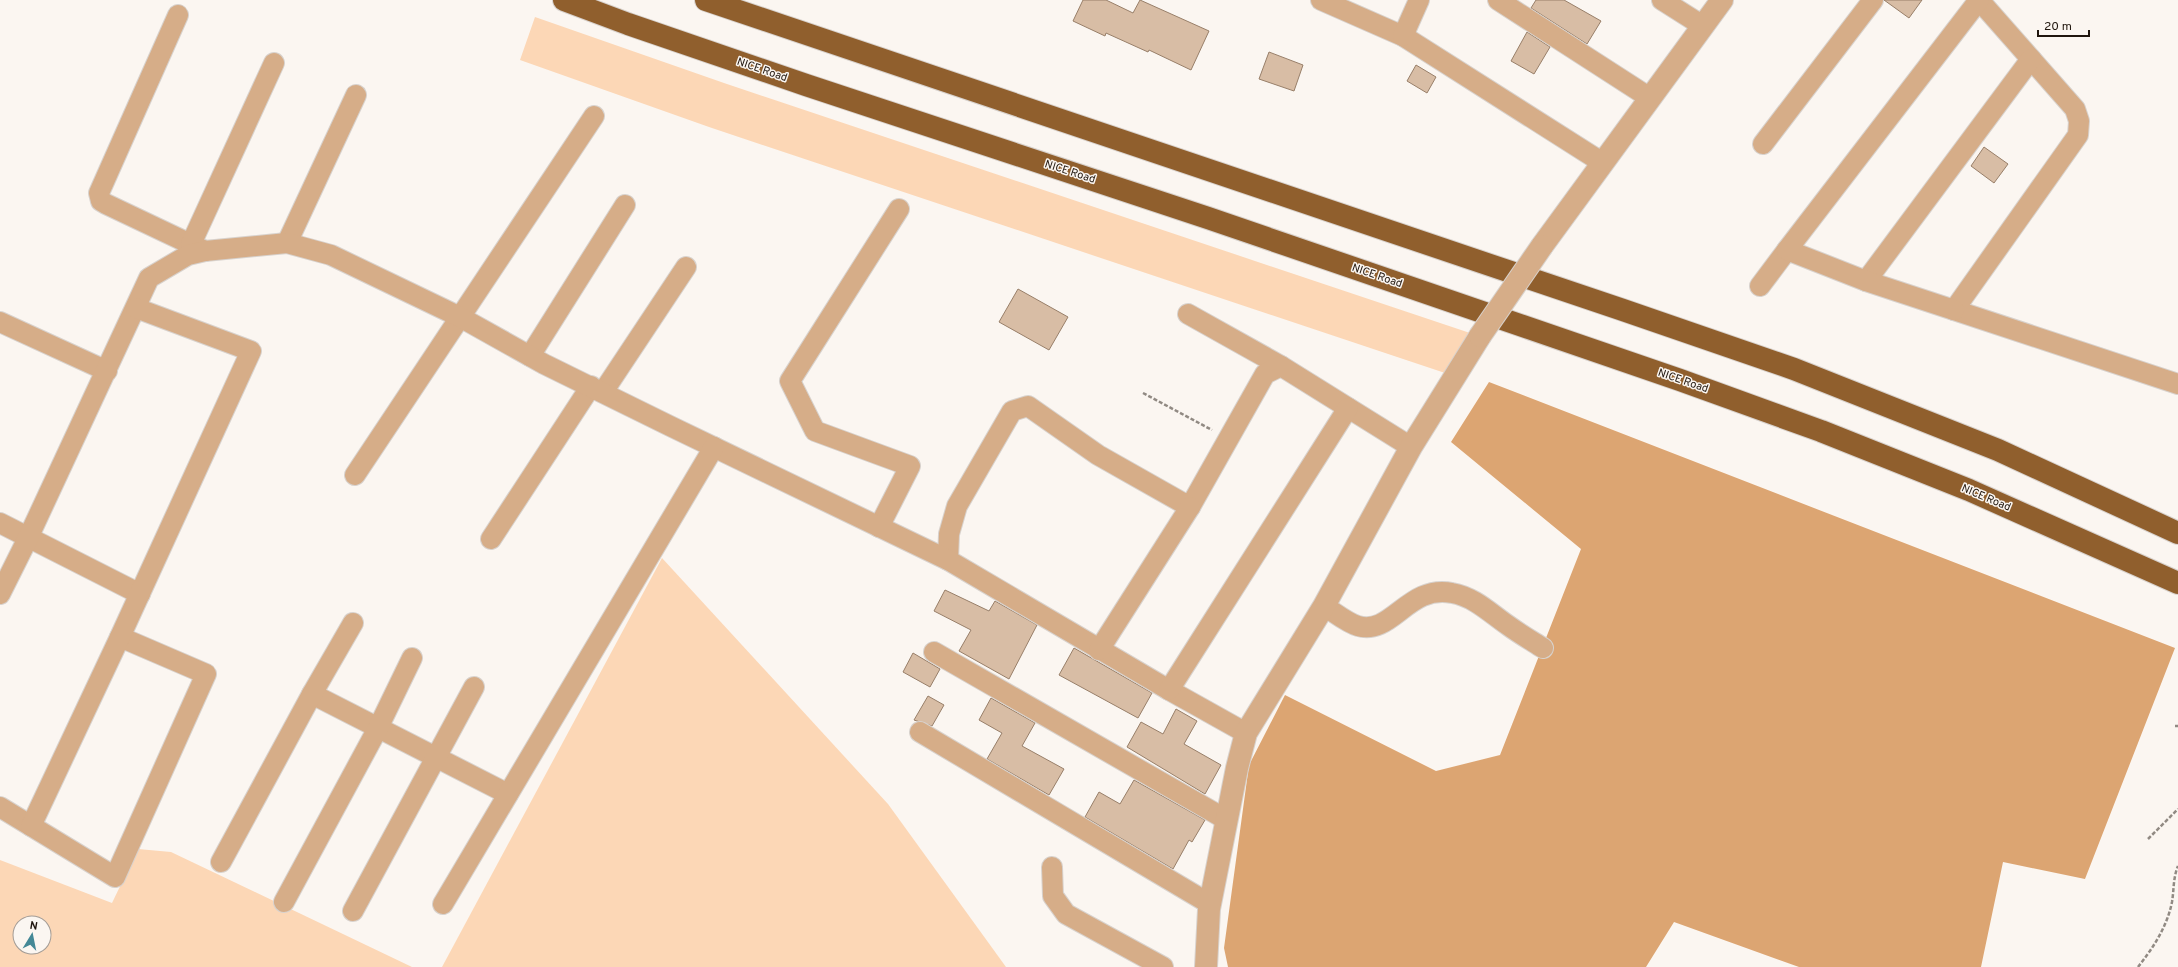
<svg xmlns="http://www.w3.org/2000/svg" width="2178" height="967" font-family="Overpass,sans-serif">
	<rect width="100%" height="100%" fill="#fbf6f1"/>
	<g fill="#fcd7b6" fill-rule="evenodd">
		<polygon points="535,17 724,83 1470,333 1445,373 709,127 520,60"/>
		<polygon points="662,558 888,804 1006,967 442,967"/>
		<path d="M138,849l33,3 241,115h-412v-107l112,43zM20,923h24v24h-24z"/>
	</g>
	<polygon fill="#dca572" points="1489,382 2175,648 2085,879 2003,862 1981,967 1799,967 1674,922 1646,967 1228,967 1224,948 1249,765 1285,695 1436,771 1500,755 1581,549 1451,442"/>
	<g fill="#d8bda5" stroke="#987f69">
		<polygon points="1083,0 1106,0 1133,13 1140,0 1209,31 1191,70 1149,50 1148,52 1106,33 1105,36 1073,21"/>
		<polygon points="1536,0 1564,0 1601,21 1587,44 1531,8"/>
		<polygon points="1884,0 1922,0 1909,18"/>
		<polygon points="1527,32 1550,47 1534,74 1511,61"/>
		<polygon points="1269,52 1303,65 1294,91 1259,79"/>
		<polygon points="1416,65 1436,77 1427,93 1407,81"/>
		<polygon points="1984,147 2008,164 1994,183 1971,166"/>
		<polygon points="1018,289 1068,317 1049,350 999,322"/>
		<polygon points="945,590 989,611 995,601 1037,625 1009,679 959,651 971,630 934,611"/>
		<polygon points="1074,648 1152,693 1138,718 1059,675"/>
		<polygon points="913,653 940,669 930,687 903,672"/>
		<polygon points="928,696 944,705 932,726 914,720"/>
		<polygon points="991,698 1035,723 1022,746 1064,769 1049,795 987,759 1002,733 979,720"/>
		<polygon points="1176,709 1197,721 1184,744 1221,765 1205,794 1127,747 1141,722 1163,734"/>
		<polygon points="1134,780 1205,820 1192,842 1189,840 1173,869 1085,817 1099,792 1120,804"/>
	</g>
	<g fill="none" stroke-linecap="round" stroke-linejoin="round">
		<g stroke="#d8d2cd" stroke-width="22">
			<g id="minor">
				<polyline points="1321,0 1403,36 1603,163"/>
				<polyline points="1498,0 1650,98"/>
				<polyline points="1662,0 1703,26"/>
				<polyline points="1979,0 2075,109 2079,121 2078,135 1954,310 2178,384"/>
				<polyline points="178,15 99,193 101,201 106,204 205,251"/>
				<polyline points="1403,36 1419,0"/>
				<polyline points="1763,144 1873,0"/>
				<polyline points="287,243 356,95"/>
				<polyline points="191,244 274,63"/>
				<polyline points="1866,281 2031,59"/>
				<polyline points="1760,286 1787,250"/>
				<polyline points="1954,310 1866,281 1787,250 1979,0"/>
				<polyline points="1188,314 1281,366"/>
				<polyline points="0,322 107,371"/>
				<polyline points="530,356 625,205"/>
				<polyline points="603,392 686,267"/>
				<polyline points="355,475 594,116"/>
				<polyline points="0,523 140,594"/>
				<polyline points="879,527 910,466 815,431 790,381 899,209"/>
				<polyline points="491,539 591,386"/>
				<polyline points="948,560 949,534 957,506 1012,411 1028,406 1098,455 1190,507 1265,374 1281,366 1411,447"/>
				<polyline points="0,594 28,538 149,278 188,255 205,251 287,243 331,255 460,317 544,364 670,426 948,560 1169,690 1246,733"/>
				<path d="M1324,606c10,6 23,17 34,20 34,10 50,-42 94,-33 23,4 39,21 57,33 11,8 23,15 34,22"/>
				<polyline points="1099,650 1190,507"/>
				<polyline points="934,652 1227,820"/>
				<polyline points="1169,690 1348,408"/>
				<polyline points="312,694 508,794"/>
				<polyline points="920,732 1210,904"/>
				<polyline points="0,807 115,877 206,674 120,637"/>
				<polyline points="31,826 120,637 251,351 136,308"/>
				<polyline points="221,862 312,694 353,623"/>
				<polyline points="1052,867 1053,896 1066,914 1163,967"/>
				<polyline points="284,902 378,728 412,658"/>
				<polyline points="443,904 714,447"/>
				<polyline points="353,911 474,687"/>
			</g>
		</g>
		<g stroke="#d8d2cd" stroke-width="24">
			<g id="tertiary">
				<polyline points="1542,246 1722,0"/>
				<polyline points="1206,967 1209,909 1237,768 1246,733 1324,606 1411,447 1480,336"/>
			</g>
		</g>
		<g stroke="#d8d2cd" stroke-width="24">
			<g id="motorway">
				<polyline points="564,0 628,24 806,85 1208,218 1680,380 1821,431 1969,490 2178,583"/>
				<polyline points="706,0 1623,310 1794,369 1998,450 2178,533"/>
			</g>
		</g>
		<g stroke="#918a83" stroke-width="2.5" stroke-dasharray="4 2" stroke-linecap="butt">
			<polyline points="1143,393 1212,430"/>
			<polyline points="2175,726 2178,726"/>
			<polyline points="2148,839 2178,809"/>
			<path d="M2138,967c15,-19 29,-40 34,-65 2,-12 1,-24 6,-36"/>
		</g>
		<use href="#minor" stroke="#d6ad88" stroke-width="20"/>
		<use href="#tertiary" stroke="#d6ad88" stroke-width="22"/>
		<use href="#motorway" stroke="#905f2d" stroke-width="22"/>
		<g stroke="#d8d2cd" stroke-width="24" stroke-linecap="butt">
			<polyline id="tertiary-bridge" points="1480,336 1542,246"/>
		</g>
		<use href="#tertiary-bridge" stroke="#d6ad88" stroke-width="22"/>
	</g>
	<g text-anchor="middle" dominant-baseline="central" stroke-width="3" stroke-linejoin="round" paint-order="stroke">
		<g font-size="11" fill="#20160e" stroke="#fbf6f1">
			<text transform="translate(762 70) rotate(19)">NICE Road</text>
			<text transform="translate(1070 172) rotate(18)">NICE Road</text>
			<text transform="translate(1377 276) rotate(19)">NICE Road</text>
			<text transform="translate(1683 381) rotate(19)">NICE Road</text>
			<text transform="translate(1986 498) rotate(23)">NICE Road</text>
		</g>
	</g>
	<g transform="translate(32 935) rotate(10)"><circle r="19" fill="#fbf6f1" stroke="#a39c96"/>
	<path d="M0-3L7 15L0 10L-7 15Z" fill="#448896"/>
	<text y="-6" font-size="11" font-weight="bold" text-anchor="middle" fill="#20160e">N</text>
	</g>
	<path d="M2038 30v6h51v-6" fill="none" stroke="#20160e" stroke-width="2"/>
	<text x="2044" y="30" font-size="12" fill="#20160e" stroke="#fbf6f1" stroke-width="3" paint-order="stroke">20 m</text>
</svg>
